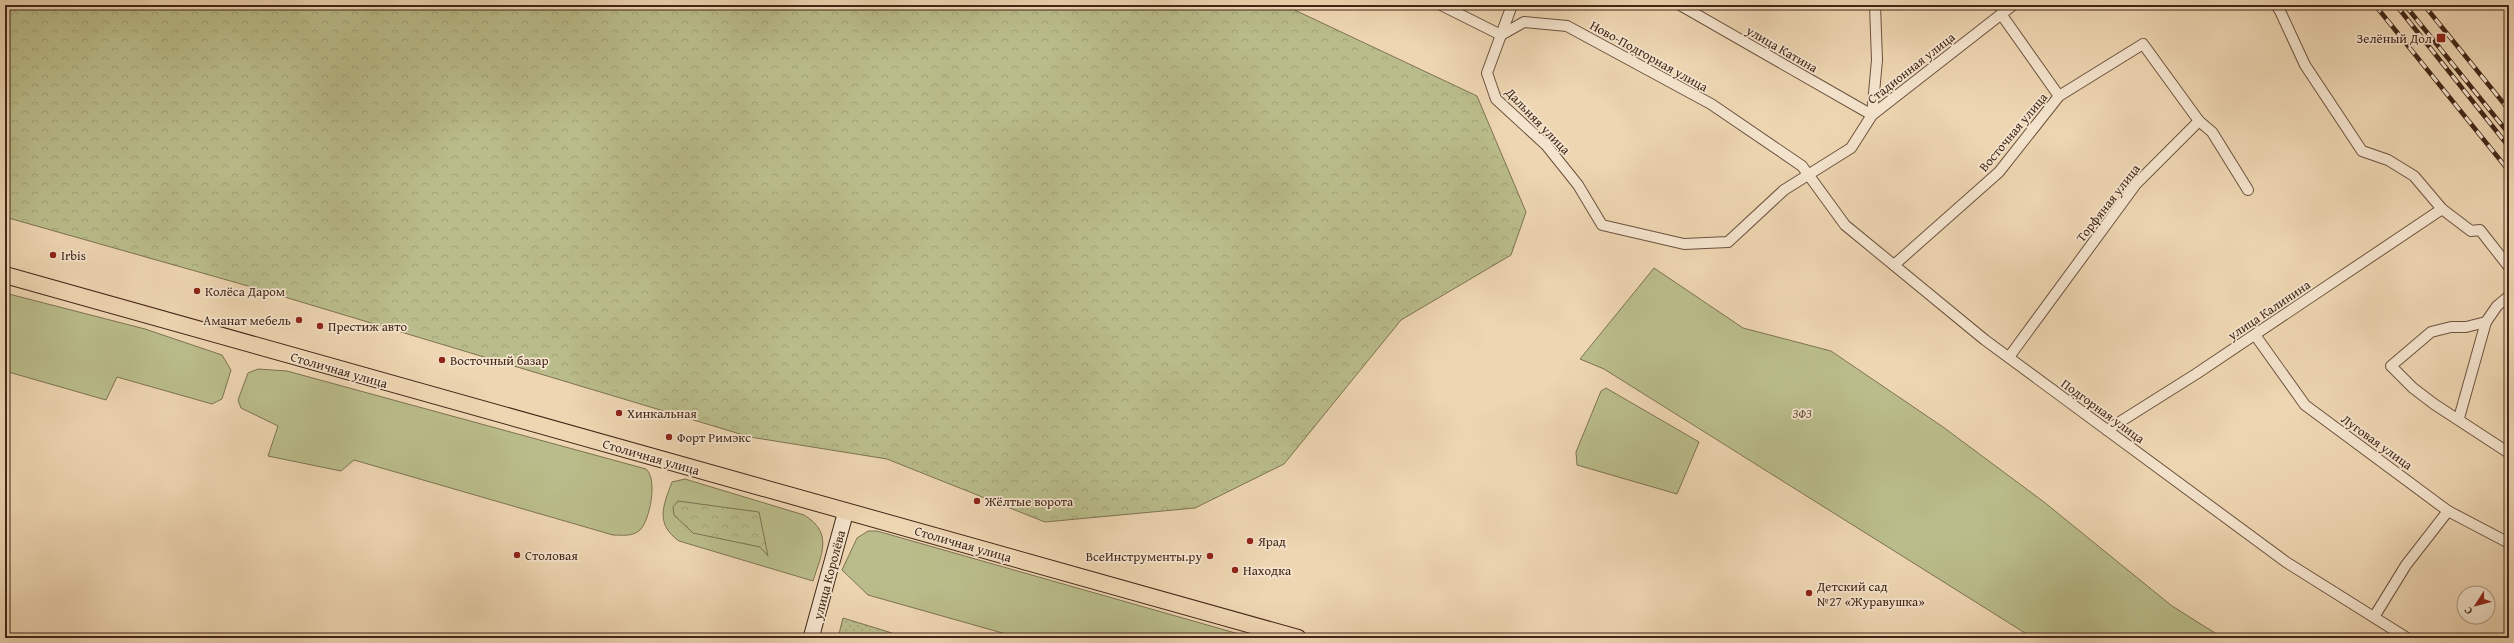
<svg xmlns="http://www.w3.org/2000/svg" width="2514" height="643" font-family="'Gentium Book Plus',serif">
	<defs>
		<pattern id="forest-crowns" width="20" height="18" patternUnits="userSpaceOnUse"><rect width="20" height="18" fill="#babd8b"/><path d="M2 6a3 3 0 1 1 6 0M12 15a3 3 0 1 1 6 0" fill="none" stroke="#a1a277"/></pattern>
		<pattern id="park-dots" width="8" height="8" patternUnits="userSpaceOnUse"><rect width="8" height="8" fill="#babd8b"/><path d="M2 2h.1M6 6h.1" fill="none" stroke="#a1a277" stroke-width="1.8" stroke-linecap="round"/></pattern>
	</defs>
	<rect width="100%" height="100%" fill="#eed6b2"/>
	<filter id="stains"><feTurbulence type="fractalNoise" baseFrequency=".005" numOctaves="4"/><feColorMatrix values="0 0 0 0 .2 0 0 0 0 .09 0 0 0 0 .02 0 0 0 .5 -.17"/></filter>
	<radialGradient id="worn" r=".72"><stop offset=".6" stop-color="#630" stop-opacity="0"/><stop offset="1" stop-color="#630" stop-opacity=".3"/></radialGradient>
	<g fill="#babd8b" stroke="#7e7252">
		<polygon points="1654,268 1743,328 1831,351 1943,427 2044,502 2172,606 2223,638 2033,638 1604,369 1580,359"/>
		<polygon points="5,293 145,329 222,355 231,370 222,399 212,404 117,377 106,400 5,371"/>
		<path d="M258,369l29,2 359,98c12,10 4,51 -6,61 -8,7 -18,5 -27,5l-259,-75 -13,11 -73,-15 10,-30 -37,-18 -3,-8 10,-27z"/>
		<polygon points="1606,388 1699,442 1677,494 1577,465 1576,452 1601,391"/>
		<path d="M685,479l119,36c30,18 17,40 9,66l-134,-40c-24,-17 -16,-35 -7,-59z"/>
		<polygon points="868,531 877,531 1253,638 1020,638 868,595 842,570 857,538"/>
	</g>
	<g fill="url(#forest-crowns)" stroke="#7e7252">
		<polygon points="5,5 1284,5 1477,96 1526,212 1511,255 1401,320 1284,464 1195,508 1045,522 887,459 750,437 248,286 5,217"/>
		<polygon points="678,501 759,512 768,556 760,547 693,533 674,515 673,507"/>
	</g>
	<polygon fill="url(#park-dots)" stroke="#7e7252" points="843,618 905,637 838,638"/>
	<g fill="none" stroke-linecap="round" stroke-linejoin="round">
		<g stroke="#6d523e" stroke-width="12">
			<g id="street">
				<polyline points="1441,5 1501,35"/>
				<polyline points="1512,5 1487,73 1496,99 1546,145 1578,185 1602,225 1684,244 1728,242 1784,190 1851,148 1872,115 2013,5"/>
				<polyline points="1680,5 1872,115 1877,60 1875,5"/>
				<polyline points="2276,5 2280,11 2305,65 2362,151 2388,160 2414,176 2442,209 2471,231 2480,230 2509,267"/>
				<polyline points="2001,14 2059,96"/>
				<polyline points="1501,35 1524,22 1567,26 1711,104 1802,166 1845,225 1985,340 2286,562 2407,638"/>
				<polyline points="1894,265 1999,172 2059,96 2143,44 2199,121"/>
				<polyline points="2486,322 2466,327 2451,327 2431,332 2391,366 2413,388 2434,404 2509,453"/>
				<polyline points="2255,335 2305,405 2448,511 2509,543"/>
				<polyline points="2009,357 2136,184 2199,121 2212,132 2248,190"/>
				<polyline points="2459,418 2486,322 2497,306 2509,296"/>
				<polyline points="2107,430 2196,374 2442,209"/>
				<polyline points="2374,617 2406,565 2448,511"/>
			</g>
		</g>
		<g stroke="#422618" stroke-width="17">
			<polyline id="secondary" points="811,638 846,511"/>
		</g>
		<g stroke="#422618" stroke-width="18">
			<polyline id="primary" points="5,275 1298,638"/>
		</g>
		<use href="#street" stroke="#f4e4cd" stroke-width="10"/>
		<use href="#secondary" stroke="#f4e4cd" stroke-width="15"/>
		<use href="#primary" stroke="#eed6b2" stroke-width="16"/>
		<g stroke="#422618" stroke-width="4.5">
			<g id="rail">
				<polyline points="2375,5 2509,171"/>
				<polyline points="2396,5 2509,147"/>
				<polyline points="2405,5 2509,134"/>
				<polyline points="2424,5 2509,110"/>
			</g>
		</g>
		<use href="#rail" stroke="#f4e4cd" stroke-width="3" stroke-dasharray="9" stroke-linecap="butt"/>
	</g>
	<g fill="#8f2418" stroke="#f4e4cd" stroke-width="1.5">
		<rect x="2436" y="33" width="10" height="10" rx="2"/>
		<circle cx="53" cy="255" r="4"/>
		<circle cx="197" cy="291" r="4"/>
		<circle cx="299" cy="320" r="4"/>
		<circle cx="320" cy="326" r="4"/>
		<circle cx="442" cy="360" r="4"/>
		<circle cx="619" cy="413" r="4"/>
		<circle cx="669" cy="437" r="4"/>
		<circle cx="977" cy="501" r="4"/>
		<circle cx="1250" cy="541" r="4"/>
		<circle cx="517" cy="555" r="4"/>
		<circle cx="1210" cy="556" r="4"/>
		<circle cx="1235" cy="570" r="4"/>
		<circle cx="1809" cy="593" r="4"/>
	</g>
	<g text-anchor="middle" dominant-baseline="central" stroke-width="3.5" stroke-linejoin="round" paint-order="stroke">
		<g font-size="13" fill="#422618" stroke="#f4e4cd" text-anchor="start">
			<text x="2432" y="38" text-anchor="end">Зелёный Дол</text>
			<text x="61" y="255">Irbis</text>
			<text x="205" y="291">Колёса Даром</text>
			<text x="291" y="320" text-anchor="end">Аманат мебель</text>
			<text x="328" y="326">Престиж авто</text>
			<text x="450" y="360">Восточный базар</text>
			<text x="627" y="413">Хинкальная</text>
			<text x="677" y="437">Форт Римэкс</text>
			<text x="985" y="501">Жёлтые ворота</text>
			<text x="1258" y="541">Ярад</text>
			<text x="525" y="555">Столовая</text>
			<text x="1202" y="556" text-anchor="end">ВсеИнструменты.ру</text>
			<text x="1243" y="570">Находка</text>
			<text x="1817" y="586">Детский сад<tspan x="1817" dy="15">№27 «Журавушка»</tspan></text>
		</g>
		<g font-size="13" fill="#422618" stroke="#f4e4cd">
			<text transform="translate(1782 49) rotate(30)">улица Катина</text>
			<text transform="translate(1649 56) rotate(29)">Ново-Подгорная улица</text>
			<text transform="translate(1911 68) rotate(-38)">Стадионная улица</text>
			<text transform="translate(1538 121) rotate(46)">Дальняя улица</text>
			<text transform="translate(2013 132) rotate(-50)">Восточная улица</text>
			<text transform="translate(2108 203) rotate(-52)">Торфяная улица</text>
			<text transform="translate(2269 310) rotate(-34)">улица Калинина</text>
			<text transform="translate(339 370) rotate(16)">Столичная улица</text>
			<text transform="translate(2103 411) rotate(36)">Подгорная улица</text>
			<text transform="translate(2377 442) rotate(36)">Луговая улица</text>
			<text transform="translate(651 457) rotate(16)">Столичная улица</text>
			<text transform="translate(963 544) rotate(16)">Столичная улица</text>
			<text transform="translate(829 575) rotate(-75)">улица Королёва</text>
		</g>
		<g font-size="13" font-style="italic" fill="#604c35" stroke="#f4e4cd">
			<text x="1802" y="413">ЗФЗ</text>
		</g>
	</g>
	<rect width="2514" height="643" fill="none" stroke="#eed6b2" stroke-width="20"/>
	<rect x="6" y="6" width="2502" height="631" fill="none" stroke="#422618" stroke-width="2"/>
	<rect x="10" y="10" width="2494" height="623" fill="none" stroke="#422618"/>
	<g transform="translate(2476 605) rotate(234)"><circle r="19" fill="#f4e4cd" stroke="#ad9885"/>
	<path d="M0-3L7 15L0 10L-7 15Z" fill="#8f2418"/>
	<text y="-6" font-size="11" font-weight="bold" text-anchor="middle" fill="#422618">С</text>
	</g>
	<rect width="100%" height="100%" filter="url(#stains)"/>
	<rect width="100%" height="100%" fill="url(#worn)"/>
</svg>
